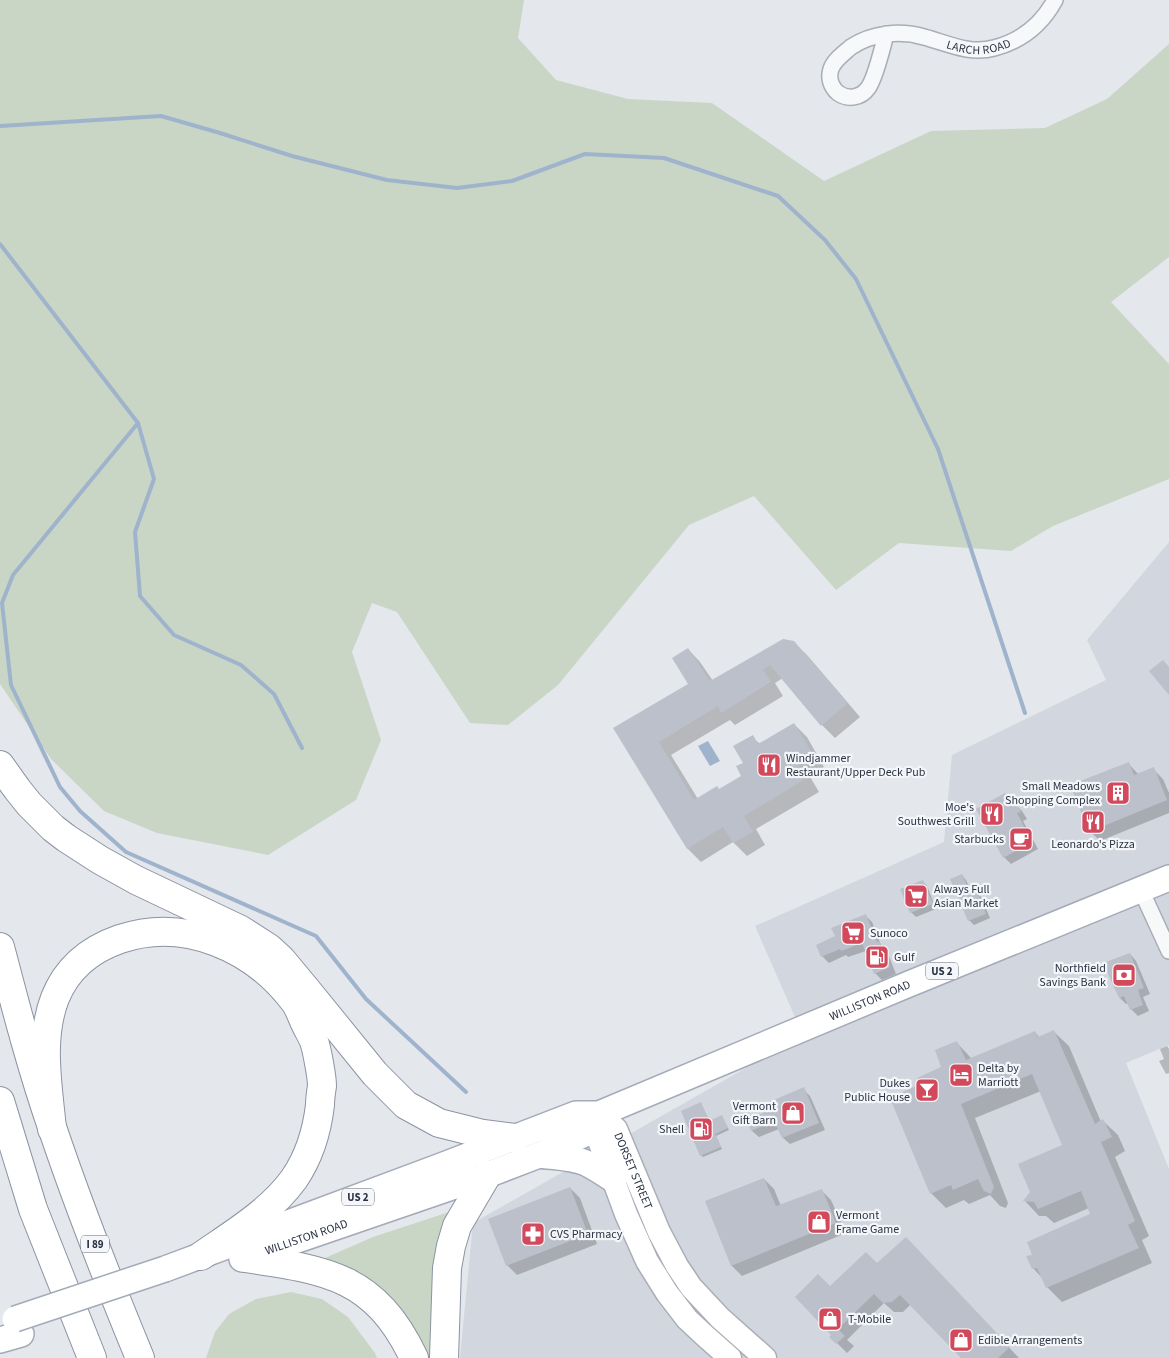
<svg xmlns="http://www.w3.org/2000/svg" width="1169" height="1358" font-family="'Source Sans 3',sans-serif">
	<rect width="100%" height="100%" fill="#e4e7ec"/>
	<polygon fill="#d2d6de" points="1169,542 1169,1045 1126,1063 1169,1169 1169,1358 460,1358 473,1223 753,1064 806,1042 755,926 944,842 952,755 1106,680 1087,640"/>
	<g fill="#c9d6c5">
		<polygon points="0,0 524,0 518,38 556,80 628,99 712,103 824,181 931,131 1045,128 1107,99 1169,44 1169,257 1111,302 1169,364 1169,479 1053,526 1011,551 899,543 836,590 754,496 689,525 558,685 508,725 470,723 397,612 372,603 352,652 381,740 356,800 268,855 157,833 104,811 51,759 0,684"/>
		<polygon points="452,1211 435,1358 421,1358 318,1261 373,1237"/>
		<polygon points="291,1292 322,1299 348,1317 375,1353 377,1358 206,1358 215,1332 229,1314 256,1299"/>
	</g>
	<polygon fill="#9fb4cc" points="708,741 720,761 710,766 698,746"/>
	<g fill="#0003">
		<polygon points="793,642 807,655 860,717 835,738 822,725 783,678 775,683 783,696 735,725 730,720 671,755 698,799 719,790 743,776 744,763 752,737 760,744 794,724 807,737 824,767 809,775 819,792 756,829 765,845 747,856 733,842 701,862 688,849 615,729 690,685 688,649 700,662 713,681"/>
		<polygon points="1128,763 1139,775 1153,769 1163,779 1169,793 1169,813 1100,841 1090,831"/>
		<polygon points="1005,795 1022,811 1027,819 1023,821 1038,849 1011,864 1004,857"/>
		<polygon points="962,875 966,880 973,894 976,893 981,897 990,918 974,925 969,920"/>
		<polygon points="922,881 927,886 936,909 916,917 911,912 902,890"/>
		<polygon points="865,915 872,922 881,945 886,949 896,974 882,980 875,973 866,951 848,957 846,955 829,963 822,956 836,937"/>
		<polygon points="1130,954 1136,961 1150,994 1143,997 1149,1011 1138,1016 1131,1009 1128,1003 1126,1004 1120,998"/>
		<polygon points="1035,1032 1040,1038 1054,1032 1069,1046 1101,1122 1103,1121 1118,1135 1125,1151 1115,1157 1149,1236 1142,1240 1152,1263 1062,1302 1047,1287 1043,1279 1033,1268 1034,1256 1092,1215 1089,1208 1054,1223 1046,1216 1039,1216 1025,1201 1063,1145 1041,1091 975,1118 1008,1203 1006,1208 1000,1206 990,1195 969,1204 964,1200 946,1208 931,1193 922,1085 943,1068 957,1043 972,1059"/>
		<polygon points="1167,1046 1169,1049 1169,1073 1166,1074 1159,1061 1164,1059 1160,1049"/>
		<polygon points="803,1089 810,1096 825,1130 790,1144 783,1138 779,1129 759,1137 752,1131 748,1121 771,1111"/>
		<polygon points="701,1104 710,1122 723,1119 729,1130 716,1136 722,1149 703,1157 701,1155"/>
		<polygon points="764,1179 774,1189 781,1206 821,1190 831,1200 846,1233 742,1276 732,1266 706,1202"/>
		<polygon points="570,1188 580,1198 597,1244 517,1275 507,1265"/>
		<polygon points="916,1249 1019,1358 963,1358 911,1304 903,1312 894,1312 884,1303 847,1340 854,1346 847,1353 831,1337 833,1334 830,1288 877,1265"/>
	</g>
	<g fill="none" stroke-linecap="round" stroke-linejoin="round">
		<g stroke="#9fb4cc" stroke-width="4">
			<polyline points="0,126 161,116 220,133 292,156 387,180 457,188 512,181 585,154 664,158 778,196 825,240 856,279 938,449 1025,713"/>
			<polyline points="0,244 138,423 154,479 135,532 140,596 174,635 241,665 274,694 302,748"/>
			<polyline points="138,423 13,575 2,603 11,685 60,787 80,811 126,852 316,936 366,999 466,1092"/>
		</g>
	</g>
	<g fill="#bbc0ca">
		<polygon points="783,639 794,641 848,703 821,726 770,665 763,670 771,682 721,713 718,706 659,742 694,800 717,786 719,789 741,776 736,766 743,763 733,746 753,735 758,744 794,723 812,753 797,762 807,778 744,816 753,832 733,843 723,827 687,849 613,728 688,684 672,658 688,648 710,681"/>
		<polygon points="1163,660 1169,667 1169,695 1149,671"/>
		<polygon points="1129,762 1134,775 1154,767 1167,800 1089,832 1070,785"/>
		<polygon points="1005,793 1011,804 1014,802 1021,812 1017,813 1032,842 1003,858 976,809"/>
		<polygon points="962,874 971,894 977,891 986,914 968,921 950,879"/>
		<polygon points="923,880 933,904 910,913 900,889"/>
		<polygon points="866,914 877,942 879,941 890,967 874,974 862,943 841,951 840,949 821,957 816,945 835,936 831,928"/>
		<polygon points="1130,953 1144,988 1138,990 1143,1005 1130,1010 1124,996 1119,998 1103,963"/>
		<polygon points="1054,1030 1095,1124 1103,1119 1112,1137 1101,1142 1135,1221 1128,1225 1139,1248 1046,1288 1037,1268 1032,1269 1026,1256 1032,1255 1027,1242 1090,1214 1081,1191 1038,1209 1034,1202 1023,1201 1030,1192 1018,1164 1062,1145 1032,1074 961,1104 994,1187 991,1194 984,1191 978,1179 953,1190 951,1185 930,1194 890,1098 920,1084 917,1078 941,1067 935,1050 957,1041 966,1060 1035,1031 1038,1037"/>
		<polygon points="804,1087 819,1123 782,1138 774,1121 751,1131 746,1120 770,1110 767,1103"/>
		<polygon points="701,1102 709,1121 722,1115 728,1128 715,1134 721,1147 700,1156 681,1111"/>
		<polygon points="764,1178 776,1206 822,1189 836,1223 731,1266 705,1201"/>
		<polygon points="570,1187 588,1234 506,1266 488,1219"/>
		<polygon points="906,1237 1010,1347 998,1358 961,1358 900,1295 892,1302 883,1303 874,1294 838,1329 845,1336 836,1344 829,1337 831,1335 795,1297 818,1274 830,1286 866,1252 877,1263"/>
	</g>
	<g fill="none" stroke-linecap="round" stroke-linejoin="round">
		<g stroke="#a9aeb7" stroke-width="18">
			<g id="minor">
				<path id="s1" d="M886,34c-3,12 -11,45 -18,54 -7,10 -20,12 -30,5 -7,-6 -10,-15 -7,-24 3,-9 13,-16 20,-22 21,-14 49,-17 73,-10 23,6 46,18 70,11 27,-7 48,-24 61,-48"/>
				<polyline points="1141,890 1169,951"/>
			</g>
		</g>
		<g stroke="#a9aeb7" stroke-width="25">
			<g id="secondary">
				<path id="s2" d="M599,1114l17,15 43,103 18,34 14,21 29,31 45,40"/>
				<polyline points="599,1114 598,1138 626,1214 647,1261 667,1293 687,1319 703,1334 730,1358"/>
			</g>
		</g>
		<g stroke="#a3abb8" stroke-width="28">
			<g id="primary">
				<path d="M539,1155c15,2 33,2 47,8 10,5 19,11 28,17"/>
				<path id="s3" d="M242,1259l245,-84 52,-20 46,-21 14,-20"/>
				<path id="s4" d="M165,1269l276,-103 135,-52h23l310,-130 260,-106"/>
				<polyline points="0,1340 21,1334"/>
			</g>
		</g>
		<g stroke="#8b94a3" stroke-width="30">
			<g id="motorway">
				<polyline points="0,765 17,789 29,804 53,828 66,838 100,860 136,880 241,930 269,948 281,959 306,989 375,1074 406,1105 439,1123 483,1134 515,1138"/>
				<path d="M0,947c16,61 32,123 53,183 26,77 56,153 87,228"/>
				<polyline points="0,1101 33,1209 92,1358"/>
				<path d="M52,1129c-4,-43 -13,-90 3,-131 12,-30 36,-49 65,-59 65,-22 134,9 174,62 4,5 7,13 10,20 3,7 7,13 10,20 3,9 8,36 8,45 -1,6 -2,13 -2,19 -3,26 -11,52 -26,74 -24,33 -60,54 -93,77"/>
				<path d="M245,1258c82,12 130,18 169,100"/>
				<polyline points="444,1358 447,1268 451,1246 457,1226 487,1175"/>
			</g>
		</g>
		<use href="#minor" stroke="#f7f8fa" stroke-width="15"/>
		<use href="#secondary" stroke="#fff" stroke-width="22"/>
		<use href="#primary" stroke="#fff" stroke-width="25"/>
		<use href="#motorway" stroke="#fff" stroke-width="28"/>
		<g stroke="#a3abb8" stroke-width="28" stroke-linecap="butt">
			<polyline id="primary-bridge" points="15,1319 165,1269"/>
		</g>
		<use href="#primary-bridge" stroke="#fff" stroke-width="25"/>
	</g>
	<defs>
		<g id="restaurant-square" transform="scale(1.25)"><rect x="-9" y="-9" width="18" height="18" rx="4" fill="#d1495b" stroke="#f4f6f9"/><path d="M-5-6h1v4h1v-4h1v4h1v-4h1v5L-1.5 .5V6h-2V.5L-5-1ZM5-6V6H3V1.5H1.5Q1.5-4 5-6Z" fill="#fff"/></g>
		<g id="building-square" transform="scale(1.25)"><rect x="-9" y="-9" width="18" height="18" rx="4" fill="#d1495b" stroke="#f4f6f9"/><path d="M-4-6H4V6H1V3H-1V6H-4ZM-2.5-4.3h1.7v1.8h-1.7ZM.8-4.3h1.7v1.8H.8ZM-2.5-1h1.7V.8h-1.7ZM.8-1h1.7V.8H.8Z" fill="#fff"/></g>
		<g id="cafe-square" transform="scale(1.25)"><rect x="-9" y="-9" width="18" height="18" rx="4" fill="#d1495b" stroke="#f4f6f9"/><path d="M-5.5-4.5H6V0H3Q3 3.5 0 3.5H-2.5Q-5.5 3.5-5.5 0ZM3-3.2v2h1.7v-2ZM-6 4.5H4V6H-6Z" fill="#fff"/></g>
		<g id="supermarket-square" transform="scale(1.25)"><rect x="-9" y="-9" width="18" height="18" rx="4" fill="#d1495b" stroke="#f4f6f9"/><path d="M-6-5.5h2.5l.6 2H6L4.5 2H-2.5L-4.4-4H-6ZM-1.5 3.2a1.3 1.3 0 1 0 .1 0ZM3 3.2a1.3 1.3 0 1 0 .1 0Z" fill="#fff"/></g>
		<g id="fuel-square" transform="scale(1.25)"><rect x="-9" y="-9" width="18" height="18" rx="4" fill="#d1495b" stroke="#f4f6f9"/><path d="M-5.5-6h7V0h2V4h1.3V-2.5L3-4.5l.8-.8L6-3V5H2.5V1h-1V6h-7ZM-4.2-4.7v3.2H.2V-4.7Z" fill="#fff"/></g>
		<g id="bank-square" transform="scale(1.25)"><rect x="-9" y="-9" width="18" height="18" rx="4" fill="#d1495b" stroke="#f4f6f9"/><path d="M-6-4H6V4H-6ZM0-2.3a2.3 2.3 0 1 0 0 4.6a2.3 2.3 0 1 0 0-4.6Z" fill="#fff"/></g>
		<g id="hotel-square" transform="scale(1.25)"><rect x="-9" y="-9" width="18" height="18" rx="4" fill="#d1495b" stroke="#f4f6f9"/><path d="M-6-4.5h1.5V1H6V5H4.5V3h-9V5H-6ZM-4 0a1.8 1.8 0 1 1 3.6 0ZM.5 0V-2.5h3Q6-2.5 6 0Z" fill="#fff"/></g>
		<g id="bar-square" transform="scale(1.25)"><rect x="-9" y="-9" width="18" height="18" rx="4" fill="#d1495b" stroke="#f4f6f9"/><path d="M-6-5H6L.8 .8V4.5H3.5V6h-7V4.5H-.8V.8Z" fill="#fff"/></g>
		<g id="shop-square" transform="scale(1.25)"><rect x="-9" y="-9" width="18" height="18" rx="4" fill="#d1495b" stroke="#f4f6f9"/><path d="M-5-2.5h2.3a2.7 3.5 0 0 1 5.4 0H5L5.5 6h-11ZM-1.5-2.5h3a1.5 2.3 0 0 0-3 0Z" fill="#fff"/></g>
		<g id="pharmacy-square" transform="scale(1.25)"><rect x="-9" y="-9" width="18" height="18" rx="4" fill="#d1495b" stroke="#f4f6f9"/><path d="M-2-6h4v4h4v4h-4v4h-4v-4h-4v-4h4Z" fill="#fff"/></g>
	</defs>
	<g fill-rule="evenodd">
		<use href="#restaurant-square" x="769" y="765"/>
		<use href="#building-square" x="1118" y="793"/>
		<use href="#restaurant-square" x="992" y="814"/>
		<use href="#restaurant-square" x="1093" y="822"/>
		<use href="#cafe-square" x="1021" y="839"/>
		<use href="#supermarket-square" x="916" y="896"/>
		<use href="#supermarket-square" x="853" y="933"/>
		<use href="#fuel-square" x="877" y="957"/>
		<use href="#bank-square" x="1124" y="975"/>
		<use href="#hotel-square" x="961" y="1075"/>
		<use href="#bar-square" x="927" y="1090"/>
		<use href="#shop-square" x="793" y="1113"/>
		<use href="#fuel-square" x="701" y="1129"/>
		<use href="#shop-square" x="819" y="1222"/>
		<use href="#pharmacy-square" x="533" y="1234"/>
		<use href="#shop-square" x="830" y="1319"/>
		<use href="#shop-square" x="961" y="1340"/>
	</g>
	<g text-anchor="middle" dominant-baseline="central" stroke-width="4.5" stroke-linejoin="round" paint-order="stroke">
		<g fill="#f4f6f9" stroke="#676e7b" stroke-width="1">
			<rect x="926" y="962.5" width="32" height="17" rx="4"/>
			<rect x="342" y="1188.5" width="32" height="17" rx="4"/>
			<rect x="81" y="1235.5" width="28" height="17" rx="4"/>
		</g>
		<g font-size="11" font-weight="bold" fill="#2b3445">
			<text x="942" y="971">US 2</text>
			<text x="358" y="1197">US 2</text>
			<text x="95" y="1244">I 89</text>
		</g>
		<g font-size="12" fill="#2b3445" stroke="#f4f6f9">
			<text stroke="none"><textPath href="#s1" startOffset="280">LARCH ROAD</textPath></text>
			<text stroke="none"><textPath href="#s4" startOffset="756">WILLISTON ROAD</textPath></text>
			<text stroke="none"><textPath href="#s2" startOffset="68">DORSET STREET</textPath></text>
			<text stroke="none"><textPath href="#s3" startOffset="68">WILLISTON ROAD</textPath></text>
		</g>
		<g font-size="12" fill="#2b3445" stroke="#f4f6f9" text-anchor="start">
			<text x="786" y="758">Windjammer<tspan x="786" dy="14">Restaurant/Upper Deck Pub</tspan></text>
			<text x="1100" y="786" text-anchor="end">Small Meadows<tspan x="1100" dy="14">Shopping Complex</tspan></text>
			<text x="974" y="807" text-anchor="end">Moe's<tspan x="974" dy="14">Southwest Grill</tspan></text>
			<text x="1004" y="839" text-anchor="end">Starbucks</text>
			<text x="1093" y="844" text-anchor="middle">Leonardo's Pizza</text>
			<text x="934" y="889">Always Full<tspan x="934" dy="14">Asian Market</tspan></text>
			<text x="870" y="933">Sunoco</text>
			<text x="894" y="957">Gulf</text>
			<text x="1106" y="968" text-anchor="end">Northfield<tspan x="1106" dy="14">Savings Bank</tspan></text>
			<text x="978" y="1068">Delta by<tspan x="978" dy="14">Marriott</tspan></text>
			<text x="910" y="1083" text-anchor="end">Dukes<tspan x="910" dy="14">Public House</tspan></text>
			<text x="776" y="1106" text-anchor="end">Vermont<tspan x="776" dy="14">Gift Barn</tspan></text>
			<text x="684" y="1129" text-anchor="end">Shell</text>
			<text x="836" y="1215">Vermont<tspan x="836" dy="14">Frame Game</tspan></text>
			<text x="550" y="1234">CVS Pharmacy</text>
			<text x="848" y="1319">T-Mobile</text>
			<text x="978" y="1340">Edible Arrangements</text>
		</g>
	</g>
</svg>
